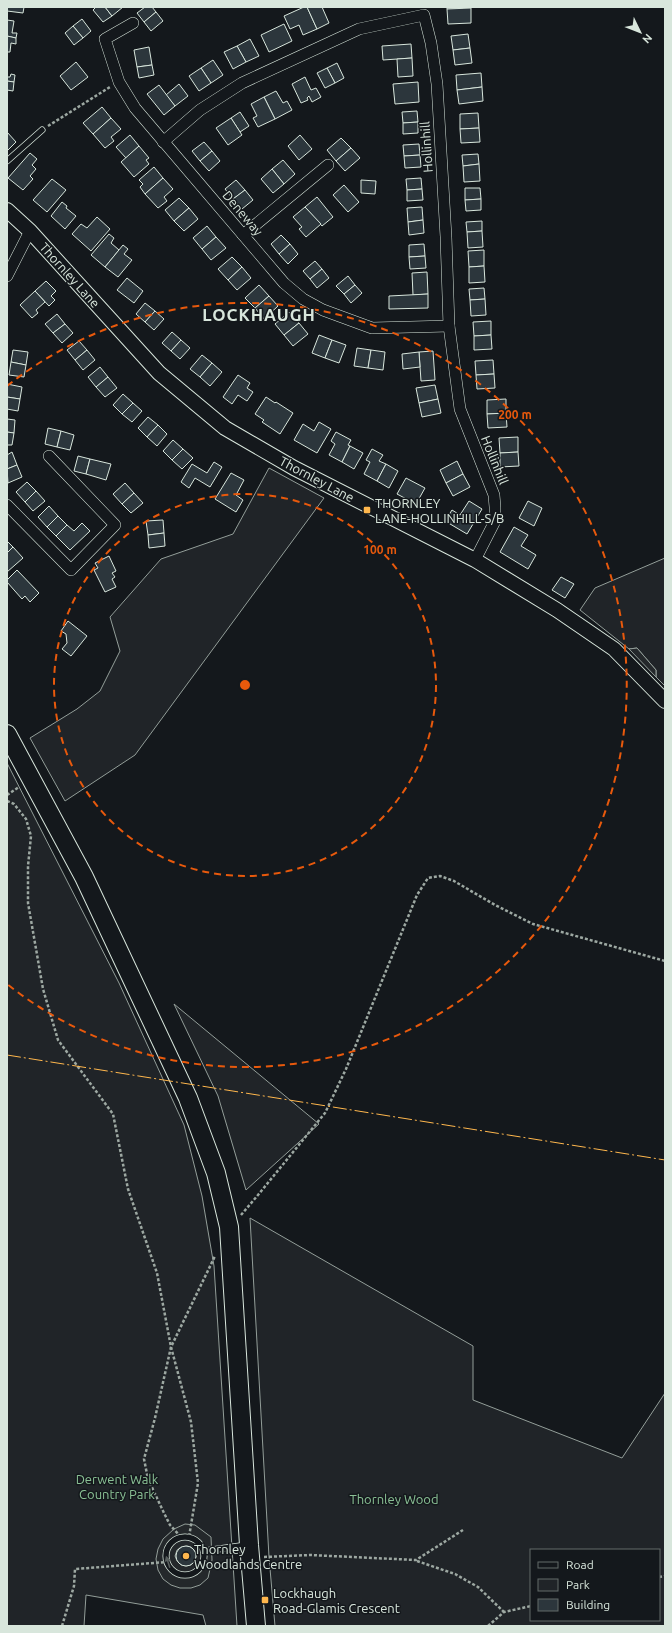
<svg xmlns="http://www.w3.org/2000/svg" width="672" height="1633" font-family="Ubuntu,sans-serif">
	<rect width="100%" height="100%" fill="#14181c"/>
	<g fill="#202428" stroke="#939e99" fill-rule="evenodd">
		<polygon points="269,468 324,498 135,755 65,801 30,738 77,709 100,691 120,651 110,617 161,559 233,534"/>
		<polygon points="665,558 665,686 656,677 656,670 637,648 629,649 580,610 595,588"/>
		<polygon points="7,763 119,983 184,1125 202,1196 214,1266 237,1626 206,1626 203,1615 86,1595 84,1626 7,1626"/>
		<polygon points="174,1004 319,1124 246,1190 218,1096"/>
		<path d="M250,1218l223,128v54l149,58 43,-65v233h-390l-6,-69zM531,1550h128v70h-128z"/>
	</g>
	<g fill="#24282b" stroke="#939e99" fill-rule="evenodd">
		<polygon points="637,648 656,670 656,677 629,649"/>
		<path d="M185,1524l10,1 16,12 1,23 -4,18 -8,7 -9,3h-11l-9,-3 -8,-6 -5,-9 -2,-11 2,-10 5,-10 11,-10zM187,1546l4,1 4,4 1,5 -1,5 -4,4 -5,1 -5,-1 -4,-4 -2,-5 2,-6 4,-3z"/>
	</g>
	<g fill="#2c363c" stroke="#d8e6dc">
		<polygon points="7,7 24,7 23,13 7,11"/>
		<polygon points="96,7 105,7 112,16 103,22 93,10"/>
		<polygon points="105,7 123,7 112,16"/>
		<polygon points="145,7 152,7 156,12 144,22 137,13"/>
		<polygon points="304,7 307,7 317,29 303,35 299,25 290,29 284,16"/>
		<polygon points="307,7 322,7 329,23 317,29"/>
		<polygon points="447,7 463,7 463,8 447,9"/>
		<polygon points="471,8 471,23 448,24 447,9"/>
		<polygon points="156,12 163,21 151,31 144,22"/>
		<polygon points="82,19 91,31 83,38 73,26"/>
		<polygon points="7,20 14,21 12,33 17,33 16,38 7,36"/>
		<polygon points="284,24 292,41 269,52 261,35"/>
		<polygon points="73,26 83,38 74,45 65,33"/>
		<polygon points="468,34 470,48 453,50 451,36"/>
		<polygon points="7,36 16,38 16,44 11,43 10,52 7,52"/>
		<polygon points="250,39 259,56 246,62 237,46"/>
		<polygon points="411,44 412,58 383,60 382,46"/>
		<polygon points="237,46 246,62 233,69 224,52"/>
		<polygon points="149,47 152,65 137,67 134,50"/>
		<polygon points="470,48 472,63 455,65 453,50"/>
		<polygon points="412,58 413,76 398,77 397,59"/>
		<polygon points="213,60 223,75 211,83 201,68"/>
		<polygon points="76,62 88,77 71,90 60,76"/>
		<polygon points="337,63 344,78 335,83 327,68"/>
		<polygon points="152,65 154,75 139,78 137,67"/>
		<polygon points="201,68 211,83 199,91 189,76"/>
		<polygon points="327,68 335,83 325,88 317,73"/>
		<polygon points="481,73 482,87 457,90 456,75"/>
		<polygon points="11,74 15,75 14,82 7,81 7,77 10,77"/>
		<polygon points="305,77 311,90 316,88 321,97 312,102 309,96 307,98 308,100 301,103 292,84"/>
		<polygon points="7,81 14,82 13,91 7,90"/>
		<polygon points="418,82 419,102 395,104 393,84"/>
		<polygon points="179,84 188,96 175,106 166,95"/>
		<polygon points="159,85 175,106 164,115 147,94"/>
		<polygon points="482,87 483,101 459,104 457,90"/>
		<polygon points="276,91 283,103 287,101 292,110 275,119 264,97"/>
		<polygon points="264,97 275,119 258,127 253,118 257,116 251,104"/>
		<polygon points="102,107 111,118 93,134 83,123"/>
		<polygon points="417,111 418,122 403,123 402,112"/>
		<polygon points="240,112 249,126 240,132 231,118"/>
		<polygon points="478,113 479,128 460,129 460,114"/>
		<polygon points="111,118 121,129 111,137 114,141 105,148 93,134"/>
		<polygon points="231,118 242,135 228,145 216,128"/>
		<polygon points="418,122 418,133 403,134 403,123"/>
		<polygon points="479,128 480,142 461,143 460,129"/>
		<polygon points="7,132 16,142 7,151"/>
		<polygon points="130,135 139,146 126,158 116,147"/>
		<polygon points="300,135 312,149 299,160 288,146"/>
		<polygon points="341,138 351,148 336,161 327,150"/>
		<polygon points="204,142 212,151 200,161 192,151"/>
		<polygon points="419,144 420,155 404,156 403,145"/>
		<polygon points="139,146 149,158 146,160 149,164 134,177 121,162"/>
		<polygon points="351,148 360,158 345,171 336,161"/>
		<polygon points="212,151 220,161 209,171 200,161"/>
		<polygon points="30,153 37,159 32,165 36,169 30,176 33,179 23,190 8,178"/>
		<polygon points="478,154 479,164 463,166 462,155"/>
		<polygon points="420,155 421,167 405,168 404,156"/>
		<polygon points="283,160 295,174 284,184 272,169"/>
		<polygon points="479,164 480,181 464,182 463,166"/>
		<polygon points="154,167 163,178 145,194 140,187 143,184 139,180"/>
		<polygon points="272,169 284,184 273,193 261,179"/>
		<polygon points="163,178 173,189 164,197 167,201 158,208 145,194"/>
		<polygon points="421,178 422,189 407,190 406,179"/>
		<polygon points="52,179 66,190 47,212 33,200"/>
		<polygon points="236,180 245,190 233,199 225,189"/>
		<polygon points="361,180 376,181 375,194 361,193"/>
		<polygon points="344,185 359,202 348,212 333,195"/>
		<polygon points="465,188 480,188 481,199 465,200"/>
		<polygon points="422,189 423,200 407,201 407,190"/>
		<polygon points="245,190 253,200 242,209 233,199"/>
		<polygon points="317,197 333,217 322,226 305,207"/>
		<polygon points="179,198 189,208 174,221 165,210"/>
		<polygon points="481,199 481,210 466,211 465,200"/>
		<polygon points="62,202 67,206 66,208 76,216 65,229 51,216"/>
		<polygon points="305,207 321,224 306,237 299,229 302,227 293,217"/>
		<polygon points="422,207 423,220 408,222 407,208"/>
		<polygon points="189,208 198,219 184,231 174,221"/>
		<polygon points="97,217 110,229 91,251 72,234 81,224 87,228"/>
		<polygon points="423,220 424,233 409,235 408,222"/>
		<polygon points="482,221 482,231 467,232 466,222"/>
		<polygon points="207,226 216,237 202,249 193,238"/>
		<polygon points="482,231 483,247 468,248 467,232"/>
		<polygon points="109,234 114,238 111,243 119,250 105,267 91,255"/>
		<polygon points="281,235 290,244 279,254 271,244"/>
		<polygon points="216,237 226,248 211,260 202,249"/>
		<polygon points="290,244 298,254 288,264 279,254"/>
		<polygon points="424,244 425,256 409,257 409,245"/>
		<polygon points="123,245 128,249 124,254 132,260 118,277 105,267"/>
		<polygon points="484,250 484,266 469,267 468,251"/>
		<polygon points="425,256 426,268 410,269 409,257"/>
		<polygon points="232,257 242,267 228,280 218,269"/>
		<polygon points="315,261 322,269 310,279 303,271"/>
		<polygon points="484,266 485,282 469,283 469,267"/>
		<polygon points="242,267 251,278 237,290 228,280"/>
		<polygon points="322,269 329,278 317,288 310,279"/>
		<polygon points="427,272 428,294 413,295 412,273"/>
		<polygon points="348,276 355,285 344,294 336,286"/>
		<polygon points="127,278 143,291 134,303 117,290"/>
		<polygon points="46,281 56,291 51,296 55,300 49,306 35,291"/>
		<polygon points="259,285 269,296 255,308 245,298"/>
		<polygon points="355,285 362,293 351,303 344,294"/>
		<polygon points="484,288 485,299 470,300 469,289"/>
		<polygon points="35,291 45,302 36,310 38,313 32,318 20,305"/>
		<polygon points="428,294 428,308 389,309 389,296"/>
		<polygon points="269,296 278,306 264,319 255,308"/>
		<polygon points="485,299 486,315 471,316 470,300"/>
		<polygon points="145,303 155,311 145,322 136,314"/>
		<polygon points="155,311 164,319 154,330 145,322"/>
		<polygon points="289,312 299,323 284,335 275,324"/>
		<polygon points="57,314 65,324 53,333 45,324"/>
		<polygon points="491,321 491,335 474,336 473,322"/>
		<polygon points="299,323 308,334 293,346 284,335"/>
		<polygon points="65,324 73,333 62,343 53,333"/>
		<polygon points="172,332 181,340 171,351 162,343"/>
		<polygon points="319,335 332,340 325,358 312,353"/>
		<polygon points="491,335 492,349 474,350 474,336"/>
		<polygon points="181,340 190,348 180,359 171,351"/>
		<polygon points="332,340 346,345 339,363 325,358"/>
		<polygon points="79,341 87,350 75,360 67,350"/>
		<polygon points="357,348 371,350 368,368 354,366"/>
		<polygon points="13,350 28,352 26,365 11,362"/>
		<polygon points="87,350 95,360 83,370 75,360"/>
		<polygon points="371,350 385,352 383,370 368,368"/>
		<polygon points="433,351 435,380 421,381 419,352"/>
		<polygon points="419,352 420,367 403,369 402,354"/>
		<polygon points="202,355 212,363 200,377 190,369"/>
		<polygon points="493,360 494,374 476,375 475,361"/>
		<polygon points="11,362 26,365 24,377 9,375"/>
		<polygon points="212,363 222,372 210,386 200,377"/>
		<polygon points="100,367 108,377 96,387 88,377"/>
		<polygon points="494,374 495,388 477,389 476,375"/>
		<polygon points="238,375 250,383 247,388 253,392 247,401 238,395 232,404 223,397"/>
		<polygon points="108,377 117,388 105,397 96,387"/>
		<polygon points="7,384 22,387 20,399 7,397"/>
		<polygon points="435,385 438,399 419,403 416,388"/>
		<polygon points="123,394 133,403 122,414 113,405"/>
		<polygon points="7,397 20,399 18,411 7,409"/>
		<polygon points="266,397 275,403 276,402 293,413 280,434 262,422 264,420 255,414"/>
		<polygon points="438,399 441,413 422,417 419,403"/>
		<polygon points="506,399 506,413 487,414 487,400"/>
		<polygon points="133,403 142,411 132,422 122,414"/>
		<polygon points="506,413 507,427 488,428 487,414"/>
		<polygon points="148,417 158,425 147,437 138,428"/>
		<polygon points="7,419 15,420 14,433 7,432"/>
		<polygon points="319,422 331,429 317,453 294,440 303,424 314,431"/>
		<polygon points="158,425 167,434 157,446 147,437"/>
		<polygon points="48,428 61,431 57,447 45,444"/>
		<polygon points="61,431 74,435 70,450 57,447"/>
		<polygon points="7,432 14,433 12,445 7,445"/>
		<polygon points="336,432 351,440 348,445 350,446 342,462 329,455 335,444 331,441"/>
		<polygon points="518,437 518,452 500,453 499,438"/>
		<polygon points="173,440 183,449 172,460 163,451"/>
		<polygon points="350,446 363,453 354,469 342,462"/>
		<polygon points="183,449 193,458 182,469 172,460"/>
		<polygon points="372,449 383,455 379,461 386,464 377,481 364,474 370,462 366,460"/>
		<polygon points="12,452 17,465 7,469 7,455"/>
		<polygon points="518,452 519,466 500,467 500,453"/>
		<polygon points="78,456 90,459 86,474 74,471"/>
		<polygon points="90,459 111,464 106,480 86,474"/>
		<polygon points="457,461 463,474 446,483 440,470"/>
		<polygon points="214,462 222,467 210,487 195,478 189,488 181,482 192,464 207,473"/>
		<polygon points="386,464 398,471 389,488 377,481"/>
		<polygon points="17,465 22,477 8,483 7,469"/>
		<polygon points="231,473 244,480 236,495 243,500 236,512 215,499"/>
		<polygon points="463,474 470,487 453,496 446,483"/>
		<polygon points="406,478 425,488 416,504 397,494"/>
		<polygon points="27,482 36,491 25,502 16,492"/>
		<polygon points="125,483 134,493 122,504 113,494"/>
		<polygon points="36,491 45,501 33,511 25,502"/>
		<polygon points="134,493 143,503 131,513 122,504"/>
		<polygon points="469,501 482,509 467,534 445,521 452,510 460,515"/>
		<polygon points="528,501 542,508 534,526 519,518"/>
		<polygon points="49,506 58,516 47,527 38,517"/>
		<polygon points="58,516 67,525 56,536 47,527"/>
		<polygon points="163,520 164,533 148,535 146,521"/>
		<polygon points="82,523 90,531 70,550 56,536 67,525 74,531"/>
		<polygon points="514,527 528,535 521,546 536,555 528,569 500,552"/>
		<polygon points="164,533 165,546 149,548 148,535"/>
		<polygon points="7,541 13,547 7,553"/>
		<polygon points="13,547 23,558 7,572 7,553"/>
		<polygon points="109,556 116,571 112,573 115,577 112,579 116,587 105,592 94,570 98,568 95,563"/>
		<polygon points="17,570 39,593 30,602 25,596 22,599 7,582 7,580"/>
		<polygon points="561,577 574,584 565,598 552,590"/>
		<polygon points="68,621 87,636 71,656 62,649 67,643 66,634 61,631"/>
		<circle cx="186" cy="1556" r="10"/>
	</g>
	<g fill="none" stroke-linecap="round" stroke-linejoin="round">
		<g stroke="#d8e6dc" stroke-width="7">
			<g id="service">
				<polyline points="7,161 42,130"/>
				<circle cx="185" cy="1556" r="19"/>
				<polyline points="204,1551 247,1545"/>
			</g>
		</g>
		<g stroke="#d8e6dc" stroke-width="12">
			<g id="minor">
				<polyline points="133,23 105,39 119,82 135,108 284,283 303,299 323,310 372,328 449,326"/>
				<polyline points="163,142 200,110 242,83 359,29 424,15 431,43 437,84 446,237 449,326 460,409 494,495 495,507 495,521 475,560"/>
				<polyline points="243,235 328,165"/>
				<polyline points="7,276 30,231"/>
				<polyline points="7,505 71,570 115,525 49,456"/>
			</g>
		</g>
		<g stroke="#d8e6dc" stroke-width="16">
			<polyline id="tertiary" points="7,210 30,231 159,373 225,428 294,468 475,560 557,610 614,649 665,701"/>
		</g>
		<g stroke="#d8e6dc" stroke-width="20">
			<polyline id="primary" points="7,734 84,877 188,1098 216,1173 229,1227 249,1545 256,1626"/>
		</g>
		<g stroke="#9da8a2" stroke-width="2.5" stroke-dasharray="3 2" stroke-linecap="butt">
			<polyline points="48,126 110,87"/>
			<polyline points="7,795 19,787"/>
			<polyline points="7,801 14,804 26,819 31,836 28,866 28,903 43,989 58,1040 113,1114 128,1189 157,1273 171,1347 191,1422 198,1483 189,1537"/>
			<polyline points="241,1215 258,1195 325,1113 346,1069 417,895 428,878 440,876 454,881 495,905 533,924 665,961"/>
			<polyline points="181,1537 170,1525 164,1513 148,1479 144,1459 155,1418 171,1347 215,1256"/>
			<polyline points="264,1557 310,1555 416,1560 463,1530"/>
			<polyline points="417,1561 455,1574 478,1587 504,1612"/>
			<polyline points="659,1577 665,1576"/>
			<polyline points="62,1626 74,1586 75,1569 166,1562"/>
			<polyline points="488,1626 504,1612 531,1606"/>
		</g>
		<use href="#service" stroke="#14181c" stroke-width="5.5"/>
		<use href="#minor" stroke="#14181c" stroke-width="11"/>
		<use href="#tertiary" stroke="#14181c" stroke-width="14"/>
		<use href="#primary" stroke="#14181c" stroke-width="18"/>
		<polyline stroke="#ffb74d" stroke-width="1" stroke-dasharray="14 3 2 3" stroke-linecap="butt" points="7,1055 665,1160"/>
	</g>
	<defs><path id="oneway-solid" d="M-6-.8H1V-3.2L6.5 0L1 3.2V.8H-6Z"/></defs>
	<use fill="#59605f" href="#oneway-solid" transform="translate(168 1562) rotate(-108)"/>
	<g fill="none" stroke="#e8590c" stroke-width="2" stroke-dasharray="7 5">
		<circle cx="245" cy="685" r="191"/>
		<path d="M7 386A382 382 0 1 1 7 984"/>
	</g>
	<g fill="#ffb74d" stroke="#14181c" stroke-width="1.5">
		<rect x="363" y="506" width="8" height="8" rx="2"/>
		<circle cx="186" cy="1556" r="4"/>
		<rect x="261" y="1596" width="8" height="8" rx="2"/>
	</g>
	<g text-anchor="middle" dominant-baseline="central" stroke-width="3" stroke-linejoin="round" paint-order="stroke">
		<g font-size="13" fill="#d8e6dc" stroke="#14181c">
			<text transform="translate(426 147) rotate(-94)">Hollinhill</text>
			<text transform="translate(243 213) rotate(50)">Deneway</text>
			<text transform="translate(70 275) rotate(48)">Thornley Lane</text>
			<text transform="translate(495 460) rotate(68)">Hollinhill</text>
			<text transform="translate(317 479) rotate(28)">Thornley Lane</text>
		</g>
		<g font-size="13" fill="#d8e6dc" stroke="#14181c" text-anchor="start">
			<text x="375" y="503">THORNLEY<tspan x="375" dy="15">LANE-HOLLINHILL-S/B</tspan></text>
			<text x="194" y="1549">Thornley<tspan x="194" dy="15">Woodlands Centre</tspan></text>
			<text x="273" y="1593">Lockhaugh<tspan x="273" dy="15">Road-Glamis Crescent</tspan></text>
		</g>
		<g font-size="13" fill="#8ac095" stroke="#14181c">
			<text x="117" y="1479">Derwent Walk<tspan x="117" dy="15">Country Park</tspan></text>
			<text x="394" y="1499">Thornley Wood</text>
		</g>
		<g font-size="17" font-weight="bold" letter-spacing="1" fill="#d8e6dc" stroke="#14181c">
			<text x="259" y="314">LOCKHAUGH</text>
		</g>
	</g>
	<circle cx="245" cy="685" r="6" fill="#e8590c" stroke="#14181c" stroke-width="2"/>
	<g font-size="12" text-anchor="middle" font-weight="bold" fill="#e8590c" stroke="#14181c" stroke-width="3" stroke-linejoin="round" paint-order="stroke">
		<text x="515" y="419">200 m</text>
		<text x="380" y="554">100 m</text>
	</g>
	<rect width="672" height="1633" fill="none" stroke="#d8e6dc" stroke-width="16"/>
	<rect x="530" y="1549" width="130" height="72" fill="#14181c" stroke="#626a69"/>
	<rect x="538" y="1562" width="20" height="6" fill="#14181c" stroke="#626a69"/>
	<text x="566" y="1569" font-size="12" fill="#d8e6dc">Road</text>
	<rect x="538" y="1579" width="20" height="12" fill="#202428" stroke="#626a69"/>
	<text x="566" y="1589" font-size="12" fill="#d8e6dc">Park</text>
	<rect x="538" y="1599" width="20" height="12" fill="#2c363c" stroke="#626a69"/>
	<text x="566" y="1609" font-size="12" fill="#d8e6dc">Building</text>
	<g transform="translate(640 32) rotate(133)" stroke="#14181c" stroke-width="3" paint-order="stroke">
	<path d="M0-3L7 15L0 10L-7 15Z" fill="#d8e6dc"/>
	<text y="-6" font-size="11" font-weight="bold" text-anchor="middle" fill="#d8e6dc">N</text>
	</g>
</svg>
